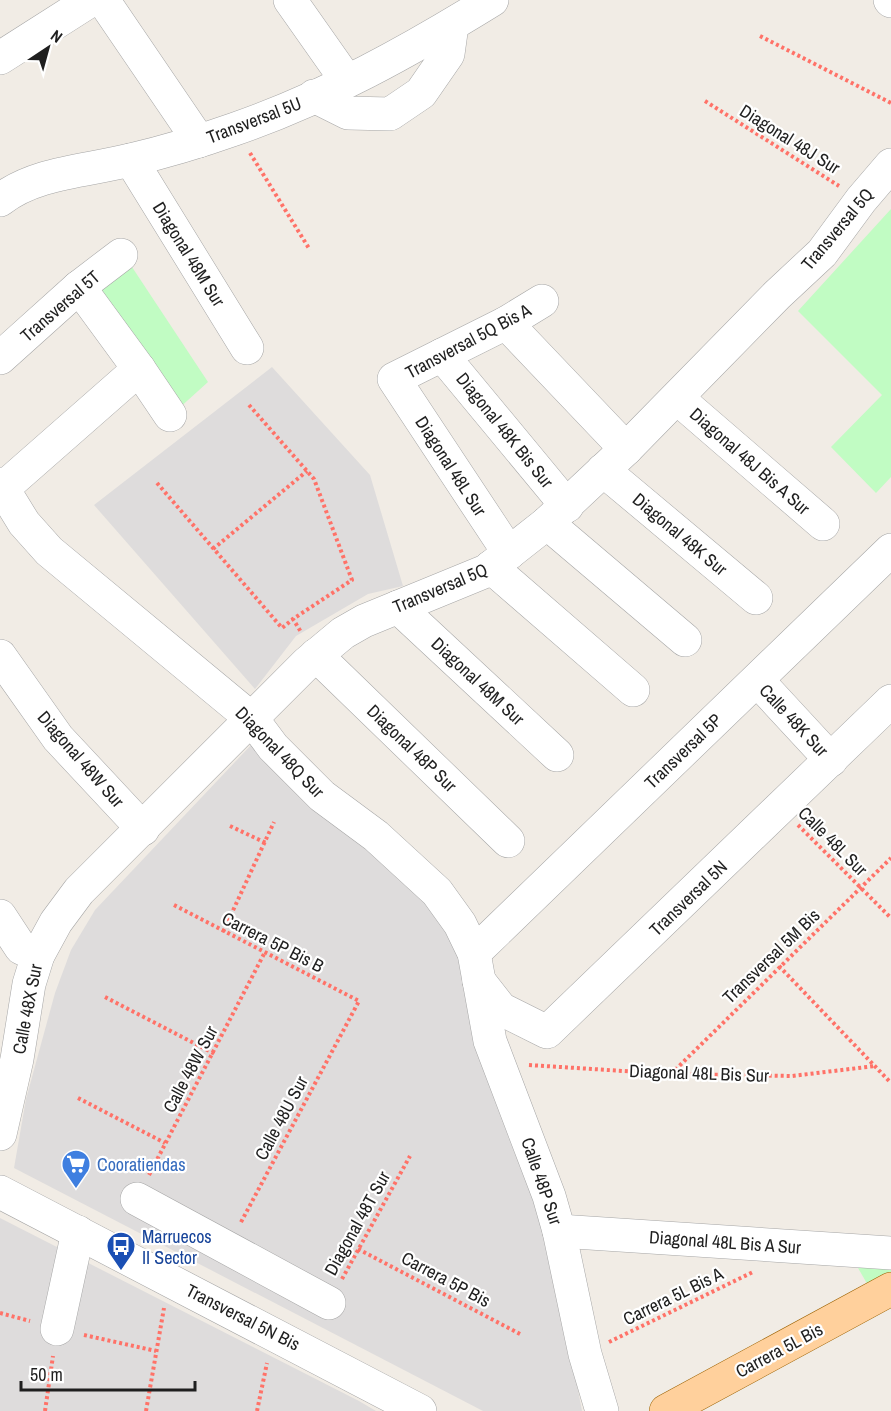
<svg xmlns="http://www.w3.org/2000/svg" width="891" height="1411" font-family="'Archivo Narrow',sans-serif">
	<rect width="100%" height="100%" fill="#f1ece5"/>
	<g fill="#dedcdc">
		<polygon points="272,367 370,475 403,586 368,594 296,636 255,689 94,505"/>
		<polygon points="253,743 436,908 468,958 545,1217 582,1411 483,1411 14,1168 26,1099 55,993 71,950 95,910"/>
		<polygon points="0,1218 359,1401 376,1411 0,1411"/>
	</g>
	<g fill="#c1fcc3">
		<polygon points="891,209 891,477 876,493 831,447 882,395 798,311"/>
		<polygon points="130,264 208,382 177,410 94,293"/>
		<polygon points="854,1261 891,1262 891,1274 869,1287"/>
	</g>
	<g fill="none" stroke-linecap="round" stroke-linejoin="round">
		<g stroke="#a6a6a6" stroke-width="34">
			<g id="minor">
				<polyline points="103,0 199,141"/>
				<polyline points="290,0 347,81"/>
				<polyline points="890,0 891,1"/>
				<polyline points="0,58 91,0"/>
				<polyline points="314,96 348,113 390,114 421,93 448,54 452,25"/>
				<polyline points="131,160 247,348"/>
				<path d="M0,200c36,-28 87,-29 130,-40 35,-8 71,-19 105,-31 90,-31 176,-79 257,-129"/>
				<polyline points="79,287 139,369 170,415"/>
				<polyline points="506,323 626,449"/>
				<polyline points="442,355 567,506"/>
				<polyline points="0,358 79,287 121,255"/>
				<polyline points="677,398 823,524"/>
				<polyline points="603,470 756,598"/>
				<polyline points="0,484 24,523 49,551 252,719 273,747 322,796 376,836 437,892 460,924 474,953 490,1041 549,1196 559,1231 585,1354 602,1411"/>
				<polyline points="0,491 139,369"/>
				<polyline points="547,523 685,640"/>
				<polyline points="509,553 394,379 506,323 542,301"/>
				<polyline points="491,567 633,690"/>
				<polyline points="398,607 557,755"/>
				<polyline points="316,655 508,841"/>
				<polyline points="0,656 58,738 143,829"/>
				<polyline points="757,680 831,760"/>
				<polyline points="0,916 21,948 38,955"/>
				<polyline points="474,953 891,550"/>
				<polyline points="479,981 501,1009 547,1032 891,701"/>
				<polyline points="0,1134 17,1059 29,984 38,955 56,922 79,891 307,663 343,633 364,621 486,571 547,523 626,449 777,295 822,253 861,200 891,165"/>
				<polyline points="0,1192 420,1411"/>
				<polyline points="137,1199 329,1303"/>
				<polyline points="559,1231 891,1253"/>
				<polyline points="57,1329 78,1232"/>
			</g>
		</g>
		<g stroke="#9b6100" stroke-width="34">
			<polyline id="major" points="666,1411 891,1289"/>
		</g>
		<g stroke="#ff7268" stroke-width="4" stroke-dasharray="3 3" stroke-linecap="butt">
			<polyline points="760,36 891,103"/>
			<polyline points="705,101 839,186"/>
			<polyline points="250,153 310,250"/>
			<polyline points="249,405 314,479 352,580 293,619 301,632"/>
			<polyline points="157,483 282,628 293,619"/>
			<polyline points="213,549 307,471"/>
			<polyline points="798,825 891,918"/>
			<polyline points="230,826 266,843"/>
			<polyline points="174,905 359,1001 240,1224"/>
			<polyline points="223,932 274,822"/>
			<polyline points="779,966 891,1083"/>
			<polyline points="105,997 215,1054"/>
			<polyline points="529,1065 671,1074 792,1076 875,1066"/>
			<polyline points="671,1074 891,858"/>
			<polyline points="78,1098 165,1143"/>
			<polyline points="149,1175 265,952"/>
			<polyline points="358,1249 520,1334"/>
			<polyline points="342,1279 410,1156"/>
			<polyline points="0,1313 30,1321"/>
			<polyline points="84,1335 156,1351"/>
			<polyline points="609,1342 753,1272"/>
			<polyline points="45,1411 53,1356"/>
			<polyline points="146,1411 164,1308"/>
			<polyline points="257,1411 267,1363"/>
		</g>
		<use href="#minor" stroke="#fff" stroke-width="33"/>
		<use href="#major" stroke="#ffd09c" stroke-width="33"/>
	</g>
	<defs>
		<g id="supermarket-pin" transform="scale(1.5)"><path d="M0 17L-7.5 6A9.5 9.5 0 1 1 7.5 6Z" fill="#3f7fe0" stroke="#fff"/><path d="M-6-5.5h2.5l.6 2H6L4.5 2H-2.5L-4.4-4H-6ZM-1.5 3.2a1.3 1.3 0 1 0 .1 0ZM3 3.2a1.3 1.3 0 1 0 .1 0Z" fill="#fff"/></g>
		<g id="bus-pin" transform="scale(1.5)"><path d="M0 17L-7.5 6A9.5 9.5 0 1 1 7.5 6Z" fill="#1a4fb4" stroke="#fff"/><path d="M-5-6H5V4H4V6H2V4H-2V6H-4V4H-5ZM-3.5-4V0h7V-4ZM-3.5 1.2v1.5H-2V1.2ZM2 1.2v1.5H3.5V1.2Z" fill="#fff"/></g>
	</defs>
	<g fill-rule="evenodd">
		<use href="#supermarket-pin" x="76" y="1164"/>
		<use href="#bus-pin" x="121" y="1246"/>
	</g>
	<g text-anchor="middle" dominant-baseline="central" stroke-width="4.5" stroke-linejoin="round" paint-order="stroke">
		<g font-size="18" fill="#1f1f1f" stroke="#fff">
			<text transform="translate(254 120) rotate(-21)">Transversal 5U</text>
			<text transform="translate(790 139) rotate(32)">Diagonal 48J Sur</text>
			<text transform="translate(837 229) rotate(-50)">Transversal 5Q</text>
			<text transform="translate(189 254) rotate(58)">Diagonal 48M Sur</text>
			<text transform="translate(60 306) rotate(-41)">Transversal 5T</text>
			<text transform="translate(468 341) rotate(-28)">Transversal 5Q Bis A</text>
			<text transform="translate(505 430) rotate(51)">Diagonal 48K Bis Sur</text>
			<text transform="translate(750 461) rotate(41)">Diagonal 48J Bis A Sur</text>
			<text transform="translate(451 466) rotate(57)">Diagonal 48L Sur</text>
			<text transform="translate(680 534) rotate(40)">Diagonal 48K Sur</text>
			<text transform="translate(440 588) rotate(-23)">Transversal 5Q</text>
			<text transform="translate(478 681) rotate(43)">Diagonal 48M Sur</text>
			<text transform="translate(794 720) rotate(47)">Calle 48K Sur</text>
			<text transform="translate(412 748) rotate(44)">Diagonal 48P Sur</text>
			<text transform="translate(683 751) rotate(-44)">Transversal 5P</text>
			<text transform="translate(280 752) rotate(46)">Diagonal 48Q Sur</text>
			<text transform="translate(81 759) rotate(49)">Diagonal 48W Sur</text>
			<text transform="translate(833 841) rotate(45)">Calle 48L Sur</text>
			<text transform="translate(688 898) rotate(-44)">Transversal 5N</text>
			<text transform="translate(273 942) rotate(27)">Carrera 5P Bis B</text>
			<text transform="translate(771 956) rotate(-44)">Transversal 5M Bis</text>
			<text transform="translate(27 1009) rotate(-79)">Calle 48X Sur</text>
			<text transform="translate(190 1069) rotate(-62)">Calle 48W Sur</text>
			<text transform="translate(699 1073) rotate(2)">Diagonal 48L Bis Sur</text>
			<text transform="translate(281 1118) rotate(-62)">Calle 48U Sur</text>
			<text transform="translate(542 1181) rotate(71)">Calle 48P Sur</text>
			<text transform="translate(357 1223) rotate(-61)">Diagonal 48T Sur</text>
			<text transform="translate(725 1242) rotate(4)">Diagonal 48L Bis A Sur</text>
			<text transform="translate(446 1279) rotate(28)">Carrera 5P Bis</text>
			<text transform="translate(673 1296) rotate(-26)">Carrera 5L Bis A</text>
			<text transform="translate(243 1317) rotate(27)">Transversal 5N Bis</text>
			<text transform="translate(779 1350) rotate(-28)">Carrera 5L Bis</text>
		</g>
		<g font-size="18" fill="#366cbe" stroke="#fff" text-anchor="start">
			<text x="97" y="1164">Cooratiendas</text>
		</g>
		<g font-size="18" fill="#164399" stroke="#fff" text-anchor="start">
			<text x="142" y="1236">Marruecos<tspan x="142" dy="21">II Sector</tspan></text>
		</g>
	</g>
	<g transform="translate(48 48) rotate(36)" stroke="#ffffff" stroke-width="4.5" paint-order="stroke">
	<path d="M0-4.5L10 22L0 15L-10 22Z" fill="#1f1f1f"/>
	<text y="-9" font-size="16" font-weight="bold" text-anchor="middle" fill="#1f1f1f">N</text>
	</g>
	<path d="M21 1381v9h174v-9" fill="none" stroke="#1f1f1f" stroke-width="3"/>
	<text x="30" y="1381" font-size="18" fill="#1f1f1f" stroke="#ffffff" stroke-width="4.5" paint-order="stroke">50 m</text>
</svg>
